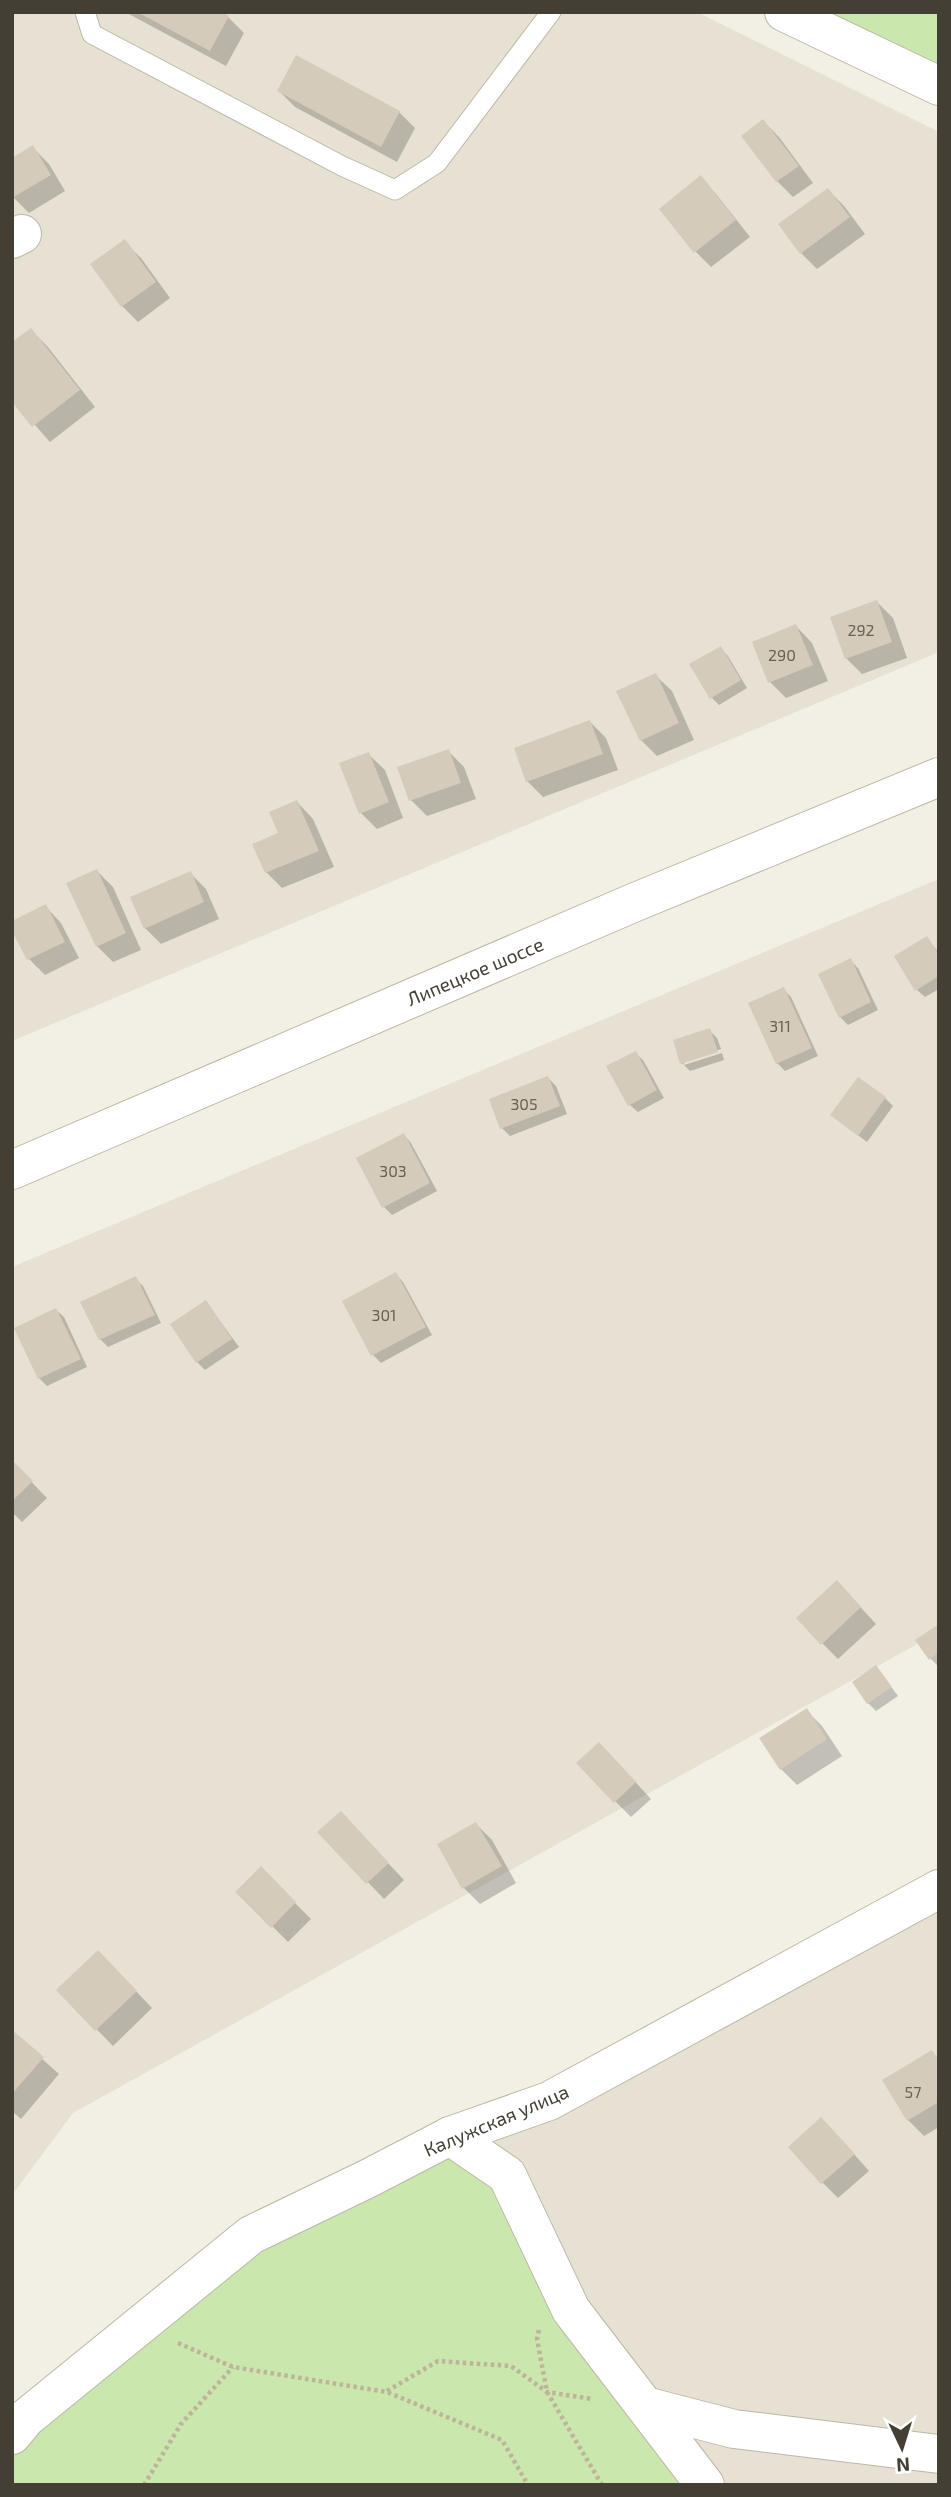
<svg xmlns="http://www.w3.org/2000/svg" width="951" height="2497" font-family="'Exo 2',sans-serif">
	<rect width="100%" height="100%" fill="#f2efe5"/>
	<g fill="#e6e1d3">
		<polygon points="12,12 697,12 939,132 939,652 12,1041"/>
		<polygon points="939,879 939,1632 73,2113 12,2195 12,1267"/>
		<polygon points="939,1889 939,2485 705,2485 450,2136"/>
	</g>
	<g fill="#cae7ad">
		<polygon points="784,12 939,12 939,86"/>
		<polygon points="450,2136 507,2175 705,2485 12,2485 12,2435 251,2235"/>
	</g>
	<g fill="#0003">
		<polygon points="125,12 219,12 228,17 244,33 226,66"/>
		<polygon points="279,91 399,112 415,128 397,162 295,107"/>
		<polygon points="763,121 779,137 813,183 793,197 777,181 744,136"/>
		<polygon points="33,148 49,164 65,191 29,213 12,196"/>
		<polygon points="700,178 716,194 750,237 711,267 695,251"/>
		<polygon points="828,190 844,206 865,234 817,269 801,253"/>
		<polygon points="124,242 141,258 170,298 138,322 122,306"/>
		<polygon points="31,330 47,346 95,407 50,442 12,399"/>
		<polygon points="877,602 893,618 907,658 862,674 846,658"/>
		<polygon points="796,626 812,643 828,681 786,698 770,682"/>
		<polygon points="720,648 728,656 747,688 719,705 711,697"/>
		<polygon points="655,675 672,691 694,740 657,756 641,740"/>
		<polygon points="590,722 606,738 618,770 543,797 527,781"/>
		<polygon points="448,751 464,767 476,799 427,816 411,800"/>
		<polygon points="368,754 385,770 403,818 377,829 361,813"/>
		<polygon points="297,802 313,819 334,867 282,888 266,872 280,834"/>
		<polygon points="97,871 113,887 141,950 113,962 97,946"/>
		<polygon points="190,873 206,889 219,919 161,944 145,928"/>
		<polygon points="45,906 61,923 79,958 45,975 29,959 12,927"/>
		<polygon points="927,938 939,953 939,989 925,997 917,990"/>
		<polygon points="850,960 858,968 878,1010 848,1025 840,1017"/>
		<polygon points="783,989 791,997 818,1056 785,1071 777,1063"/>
		<polygon points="709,1030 717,1038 721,1049 684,1061 684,1065 722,1053 724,1060 690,1071 682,1063 675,1041"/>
		<polygon points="635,1053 643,1060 664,1098 638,1112 630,1105"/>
		<polygon points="548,1078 556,1086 567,1114 510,1136 502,1128 491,1100"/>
		<polygon points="885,1098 893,1106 867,1142 832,1115"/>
		<polygon points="404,1135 411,1143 437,1191 392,1215 384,1207"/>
		<polygon points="396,1274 403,1282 432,1335 381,1363 373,1355"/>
		<polygon points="135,1279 143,1286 161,1323 108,1347 100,1339"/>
		<polygon points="206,1302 239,1347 205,1370 197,1362 172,1324"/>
		<polygon points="56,1310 64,1317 87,1367 47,1386 39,1378"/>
		<polygon points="12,1462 47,1498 22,1522 12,1512"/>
		<polygon points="853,1599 876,1624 838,1659 822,1643"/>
		<polygon points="939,1626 939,1665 938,1666 930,1658"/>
		<polygon points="876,1667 898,1696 876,1711 868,1703"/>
		<polygon points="806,1710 822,1726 842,1756 797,1785 781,1769"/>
		<polygon points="615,1760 651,1799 631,1817 615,1801"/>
		<polygon points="476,1824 492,1840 516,1883 480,1904 464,1888"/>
		<polygon points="356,1829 404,1880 384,1899 320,1832"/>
		<polygon points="261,1869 311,1919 288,1942 238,1892"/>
		<polygon points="114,1968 152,2008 113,2046 58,1990"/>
		<polygon points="12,2032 59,2074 21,2119 12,2111"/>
		<polygon points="931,2052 939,2059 939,2127 924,2136 908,2120"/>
		<polygon points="837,2135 869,2171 838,2198 822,2182"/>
	</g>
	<g fill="#d4cbba">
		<polygon points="137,12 222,12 229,16 210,51"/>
		<polygon points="296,55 400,111 381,147 277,91"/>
		<polygon points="763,119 799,166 776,182 741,136"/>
		<polygon points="33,145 51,175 12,198 12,158"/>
		<polygon points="701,175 736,220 694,253 659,209"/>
		<polygon points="828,188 850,217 800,254 778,224"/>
		<polygon points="125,239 156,282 121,307 90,264"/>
		<polygon points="31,328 80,390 32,427 12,402 12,342"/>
		<polygon points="877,600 892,642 845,659 830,617"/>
		<polygon points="796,624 813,665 768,683 752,642"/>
		<polygon points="721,646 741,680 710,699 689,664"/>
		<polygon points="656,673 679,723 640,741 616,691"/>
		<polygon points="590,720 603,754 526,782 514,748"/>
		<polygon points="449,749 461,783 409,801 397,767"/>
		<polygon points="369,752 389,802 359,814 339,763"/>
		<polygon points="297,800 319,851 265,873 252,844 278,833 269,812"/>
		<polygon points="97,869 126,933 96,947 66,883"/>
		<polygon points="191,871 204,902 144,929 130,897"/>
		<polygon points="46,904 65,942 27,960 12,931 12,921"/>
		<polygon points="927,936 939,955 939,976 915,991 894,956"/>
		<polygon points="851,958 871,1002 839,1018 818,974"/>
		<polygon points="784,987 812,1048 776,1064 748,1003"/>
		<polygon points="710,1028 718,1052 680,1064 673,1040"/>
		<polygon points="636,1051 657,1090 628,1106 606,1066"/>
		<polygon points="548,1076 560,1106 500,1129 489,1099"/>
		<polygon points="858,1077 886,1097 858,1136 830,1115"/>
		<polygon points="404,1133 430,1183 382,1208 356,1158"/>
		<polygon points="396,1272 426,1327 371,1356 342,1301"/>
		<polygon points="136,1276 155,1315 99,1340 80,1302"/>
		<polygon points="206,1300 232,1339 196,1363 170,1324"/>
		<polygon points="56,1308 81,1359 38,1379 14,1328"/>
		<polygon points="12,1460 33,1481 12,1501"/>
		<polygon points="837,1580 861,1607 821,1645 796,1618"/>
		<polygon points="939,1624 939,1652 929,1660 915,1640"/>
		<polygon points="876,1665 892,1687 867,1704 852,1682"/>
		<polygon points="807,1708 827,1739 780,1770 759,1738"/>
		<polygon points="599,1742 636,1782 614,1803 576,1763"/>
		<polygon points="341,1811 389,1863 366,1884 317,1832"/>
		<polygon points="476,1822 502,1866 462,1889 437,1844"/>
		<polygon points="261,1866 296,1902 271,1928 235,1892"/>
		<polygon points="98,1950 137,1991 95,2031 56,1990"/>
		<polygon points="12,2030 44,2057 12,2094"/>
		<polygon points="932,2050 939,2061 939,2102 907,2121 882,2080"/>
		<polygon points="821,2117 855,2154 821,2184 788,2147"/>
	</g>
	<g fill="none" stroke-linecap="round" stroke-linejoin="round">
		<g stroke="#beb7a7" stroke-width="21">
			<polyline id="service" points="85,12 92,34 342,166 395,190 437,163 551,12"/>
		</g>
		<g stroke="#beb7a7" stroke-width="40">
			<g id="minor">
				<polyline points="784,12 939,86"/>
				<polyline points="12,239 22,234"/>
				<polyline points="450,2136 507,2175 571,2310 705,2485"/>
				<polyline points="645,2406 734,2429 939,2454"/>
				<polyline points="12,2435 26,2418 251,2235 367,2179 450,2136 549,2101 939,1889"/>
			</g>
		</g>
		<g stroke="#beb7a7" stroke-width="40">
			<polyline id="tertiary" points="12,1170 633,903 939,777"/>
		</g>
		<g stroke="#bfb399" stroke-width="4.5" stroke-dasharray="3.5 3.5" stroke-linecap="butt">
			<polyline points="539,2330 537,2339 547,2392 602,2485"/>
			<polyline points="178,2343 233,2367 387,2392 502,2440 528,2485"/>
			<polyline points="387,2391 438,2361 511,2366 547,2392 592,2399"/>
			<polyline points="144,2485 181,2424 233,2367"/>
		</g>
		<use href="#service" stroke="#fff" stroke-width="19"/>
		<use href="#minor" stroke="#fff" stroke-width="38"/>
		<use href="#tertiary" stroke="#fff" stroke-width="38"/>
	</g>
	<g text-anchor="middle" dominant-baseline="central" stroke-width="5" stroke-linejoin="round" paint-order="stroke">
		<g font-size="16" fill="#686256">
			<text x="861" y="629">292</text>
			<text x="782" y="654">290</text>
			<text x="780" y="1025">311</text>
			<text x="524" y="1103">305</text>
			<text x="393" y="1170">303</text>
			<text x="384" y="1314">301</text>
			<text x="913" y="2091">57</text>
		</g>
		<g font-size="19" fill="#443f34" stroke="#fff">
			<text transform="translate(475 971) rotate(-23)">Липецкое шоссе</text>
			<text transform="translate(496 2120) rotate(-23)">Калужская улица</text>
		</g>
	</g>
	<rect width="951" height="2497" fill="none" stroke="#443f34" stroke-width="28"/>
	<g transform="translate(902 2448) rotate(176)" stroke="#ffffff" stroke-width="5" paint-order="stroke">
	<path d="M0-5L12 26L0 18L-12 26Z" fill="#443f34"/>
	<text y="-10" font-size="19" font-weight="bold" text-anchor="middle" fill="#443f34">N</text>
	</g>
</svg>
